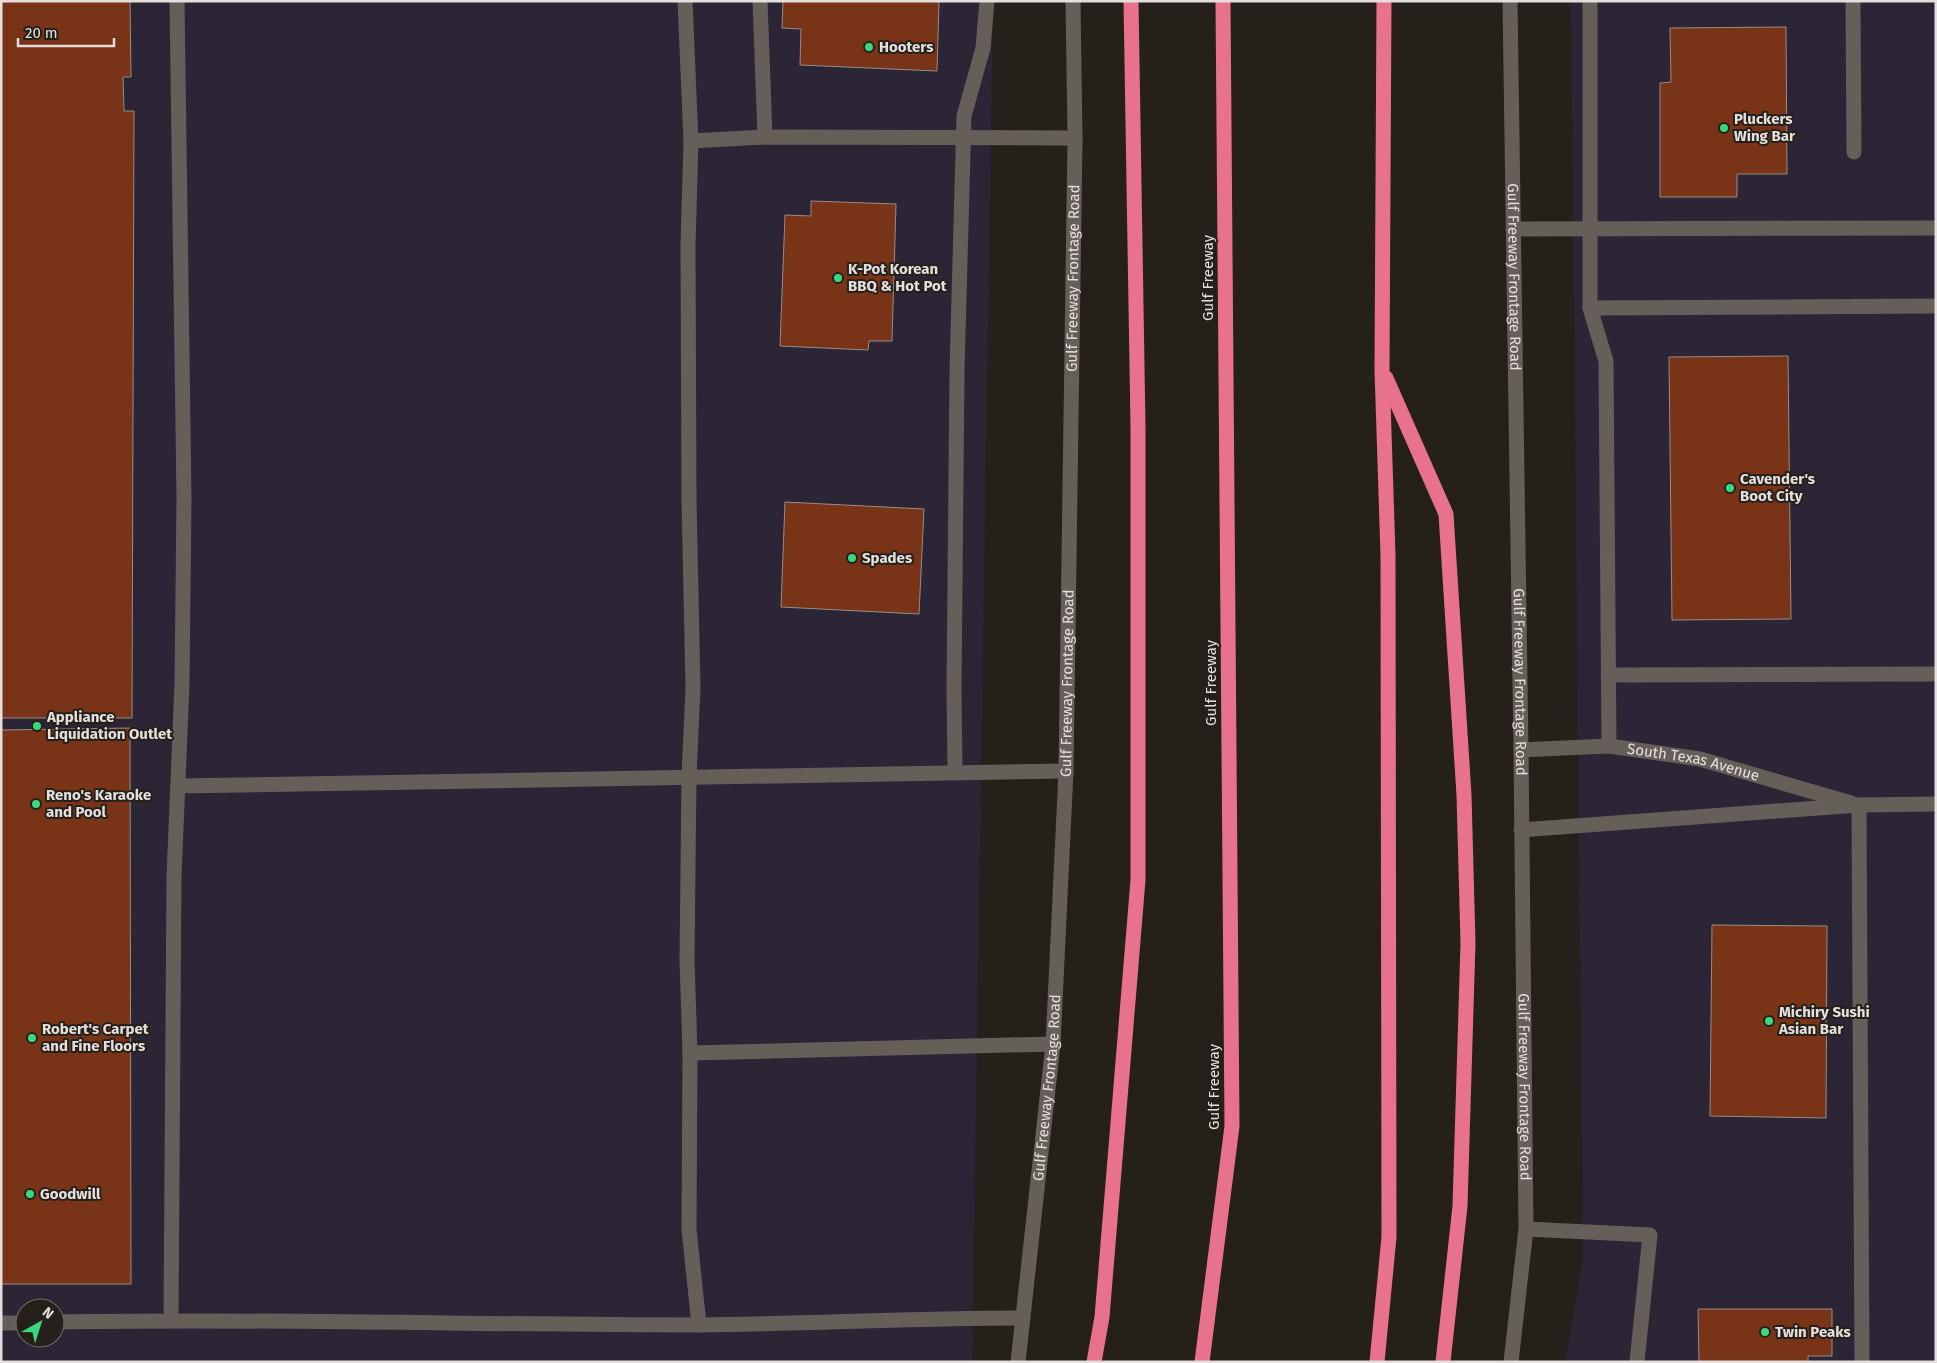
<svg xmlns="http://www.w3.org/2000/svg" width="1937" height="1363" font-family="'Fira Sans',sans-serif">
	<rect width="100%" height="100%" fill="#26201b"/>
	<g fill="#2c2535" fill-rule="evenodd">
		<path d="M1,1h992l-21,1361h-971zM25,1308h30v30h-30z"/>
		<polygon points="1571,1 1936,1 1936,1362 1565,1362 1583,1259"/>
	</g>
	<g fill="#793317" stroke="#978d8a">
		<polygon points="1,1 130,1 131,77 123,77 124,111 134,111 132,718 1,718"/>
		<polygon points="783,1 939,1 937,71 800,65 801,29 782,28"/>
		<polygon points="1786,27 1787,174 1737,174 1737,197 1660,197 1660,83 1671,82 1670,28"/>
		<polygon points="811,201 896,204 892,341 869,341 868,350 780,346 785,215 811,216"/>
		<polygon points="1788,356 1791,619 1672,620 1669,357"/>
		<polygon points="785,502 924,509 919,614 781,607"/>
		<polygon points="130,728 131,1284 1,1284 1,730"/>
		<polygon points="1712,925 1827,926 1826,1118 1710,1116"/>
		<polygon points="1698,1309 1832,1309 1832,1356 1808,1356 1808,1362 1699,1362"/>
	</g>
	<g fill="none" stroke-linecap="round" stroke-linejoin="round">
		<g stroke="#665e59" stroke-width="15">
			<polyline points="685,1 691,141 688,245 689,499 693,688 689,777 687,960 690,1053 689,1229 699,1325"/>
			<polyline points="760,1 765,137"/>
			<polyline points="1590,1 1590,308 1606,361 1609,746"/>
			<polyline points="1853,1 1854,152"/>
			<polyline points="691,141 765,137 1075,138"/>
			<polyline points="1513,229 1936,228"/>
			<polyline points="1590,308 1936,306"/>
			<polyline points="1608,675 1936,674"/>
			<polyline points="955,773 954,689 957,370 964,116 983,48 987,1"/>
			<polyline points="178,786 1066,771"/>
			<polyline points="1859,805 1862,1362"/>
			<polyline points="690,1053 1053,1044"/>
			<polyline points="1526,1229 1650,1235 1637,1362"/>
			<polyline points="171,1320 174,877 182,684 184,498 177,1"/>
			<path d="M55,1322c214,-4 428,3 642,3 109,-1 217,-7 326,-7"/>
			<polyline points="1,1323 25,1323"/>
		</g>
		<g stroke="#665e59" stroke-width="15">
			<path id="s1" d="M1521,750l88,-4 91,13 151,44"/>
			<polyline points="1521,830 1859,805 1936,804"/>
		</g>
		<g stroke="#665e59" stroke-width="15">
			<path id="s2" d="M1510,1l11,749 5,479 -15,133"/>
			<path id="s3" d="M1018,1362l35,-318 13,-273 9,-633 -2,-137"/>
		</g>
		<g stroke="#e8718b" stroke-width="15">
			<polyline points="1386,378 1446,514 1464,795 1468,943 1460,1206 1443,1362"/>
			<polyline points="1094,1362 1102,1317 1138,880 1138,427 1131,1"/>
			<polyline points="1202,1362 1232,1126 1223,1"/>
			<polyline points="1377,1362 1389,1237 1388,555 1382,370 1384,1"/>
		</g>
	</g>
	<g fill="#39d87f" stroke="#26201b" stroke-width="2">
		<circle cx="869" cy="47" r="5"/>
		<circle cx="1724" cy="128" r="5"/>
		<circle cx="838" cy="278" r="5"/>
		<circle cx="1730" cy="488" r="5"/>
		<circle cx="852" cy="558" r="5"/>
		<circle cx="37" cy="726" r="5"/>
		<circle cx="36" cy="804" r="5"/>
		<circle cx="1769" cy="1021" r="5"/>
		<circle cx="32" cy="1038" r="5"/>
		<circle cx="30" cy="1194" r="5"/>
		<circle cx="1765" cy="1332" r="5"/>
	</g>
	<g text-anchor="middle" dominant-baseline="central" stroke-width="4" stroke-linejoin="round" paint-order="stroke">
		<g font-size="15" font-weight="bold" fill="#e4dfdc" stroke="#26201b" text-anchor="start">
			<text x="879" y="47">Hooters</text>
			<text x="1734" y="119">Pluckers<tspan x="1734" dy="17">Wing Bar</tspan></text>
			<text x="848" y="269">K-Pot Korean<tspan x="848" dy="17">BBQ &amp; Hot Pot</tspan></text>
			<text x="1740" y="479">Cavender's<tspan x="1740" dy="17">Boot City</tspan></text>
			<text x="862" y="558">Spades</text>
			<text x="47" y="717">Appliance<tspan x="47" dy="17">Liquidation Outlet</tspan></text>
			<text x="46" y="795">Reno's Karaoke<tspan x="46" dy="17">and Pool</tspan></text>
			<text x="1779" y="1012">Michiry Sushi<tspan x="1779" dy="17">Asian Bar</tspan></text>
			<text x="42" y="1029">Robert's Carpet<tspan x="42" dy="17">and Fine Floors</tspan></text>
			<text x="40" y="1194">Goodwill</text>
			<text x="1775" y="1332">Twin Peaks</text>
		</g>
		<g font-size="15" fill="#e4dfdc" stroke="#26201b">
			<text stroke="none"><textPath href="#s2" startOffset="276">Gulf Freeway Frontage Road</textPath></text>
			<text stroke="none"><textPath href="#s3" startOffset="1086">Gulf Freeway Frontage Road</textPath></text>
			<text transform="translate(1208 278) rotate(-90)">Gulf Freeway</text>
			<text stroke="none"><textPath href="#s2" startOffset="681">Gulf Freeway Frontage Road</textPath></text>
			<text stroke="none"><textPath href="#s3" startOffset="681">Gulf Freeway Frontage Road</textPath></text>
			<text transform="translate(1211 683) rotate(-90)">Gulf Freeway</text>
			<text stroke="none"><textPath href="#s1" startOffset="174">South Texas Avenue</textPath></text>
			<text stroke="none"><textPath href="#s3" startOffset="276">Gulf Freeway Frontage Road</textPath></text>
			<text transform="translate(1214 1087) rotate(-90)">Gulf Freeway</text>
			<text stroke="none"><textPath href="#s2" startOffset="1086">Gulf Freeway Frontage Road</textPath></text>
		</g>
	</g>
	<rect width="1937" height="1363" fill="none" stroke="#e4dfdc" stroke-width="5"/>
	<g transform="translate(40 1323) rotate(39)"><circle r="24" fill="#26201b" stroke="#726c68"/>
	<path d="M0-4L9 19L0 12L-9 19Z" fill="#39d87f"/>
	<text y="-8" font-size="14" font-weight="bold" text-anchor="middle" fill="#e4dfdc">N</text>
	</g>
	<path d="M18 38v8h96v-8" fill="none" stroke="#e4dfdc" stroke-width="2.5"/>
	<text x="25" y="38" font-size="15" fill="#e4dfdc" stroke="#26201b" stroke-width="4" paint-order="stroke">20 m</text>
</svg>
